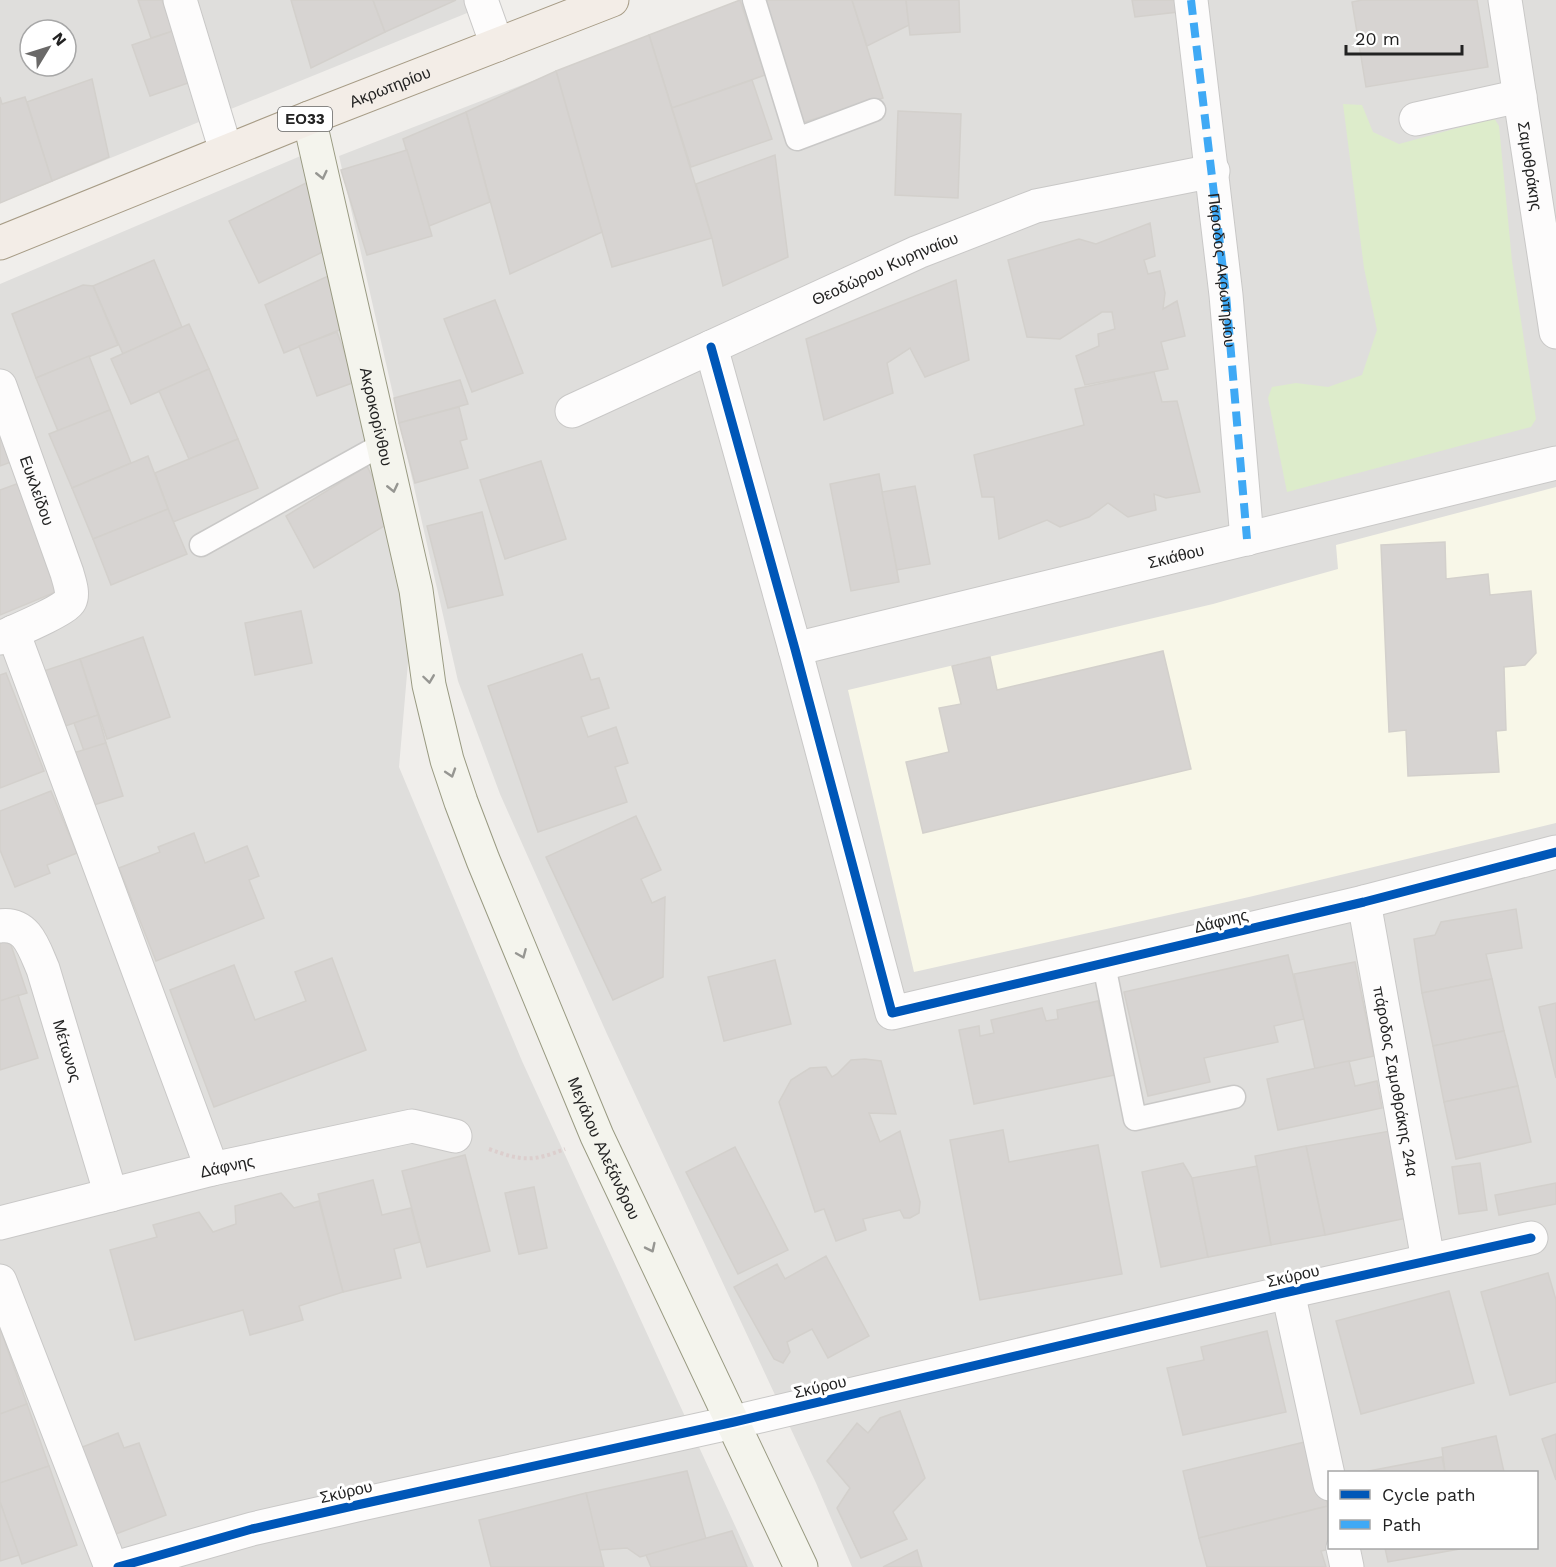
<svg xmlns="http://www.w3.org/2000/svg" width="1556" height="1567" font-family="'Work Sans',sans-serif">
	<rect width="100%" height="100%" fill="#f0eeeb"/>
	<g fill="#dfdedc" fill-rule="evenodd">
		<path d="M0,0h499l-499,203zM30,30h36v36h-36z"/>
		<path d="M741,0h815v1567h-704l-36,-84 -209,-449 -107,-240 -42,-113 -119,-525zM1330,1472h206v76h-206z"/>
		<polygon points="310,152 411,628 399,767 522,1061 754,1567 0,1567 0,284"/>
	</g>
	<polygon fill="#f8f7e8" points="1556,487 1556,823 1249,897 914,972 848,690 1213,604 1338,569 1336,545"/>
	<polygon fill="#ddeccb" points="1343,104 1362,105 1373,132 1399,144 1494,118 1499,126 1512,261 1536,419 1531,427 1287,492 1268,398 1272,387 1296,383 1328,387 1362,375 1377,330 1364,268"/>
	<g fill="#d7d4d2" stroke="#d3d0cc" stroke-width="1.5">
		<polygon points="138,0 162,0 173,31 151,38"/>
		<polygon points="291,0 373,0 385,32 311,68"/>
		<polygon points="373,0 456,0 385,32"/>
		<polygon points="740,0 765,75 672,108 649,35"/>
		<polygon points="762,0 852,0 883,98 798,124"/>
		<polygon points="852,0 906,0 909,25 867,46"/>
		<polygon points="906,0 959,0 960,32 910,35"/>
		<polygon points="1132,0 1176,0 1178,12 1135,17"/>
		<polygon points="1362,0 1477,0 1488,67 1366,87 1352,2"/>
		<polygon points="173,31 191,82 150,96 132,45"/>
		<polygon points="649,35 712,238 612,267 556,71"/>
		<polygon points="556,71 602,232 510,274 466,112"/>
		<polygon points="92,79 109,157 52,181 27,102"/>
		<polygon points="752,80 772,139 691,167 672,108"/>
		<polygon points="0,97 2,104 25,97 52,181 0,203"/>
		<polygon points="898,111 961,114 958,198 895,195"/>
		<polygon points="466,112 490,202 429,226 403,139"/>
		<polygon points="407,150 432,236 367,255 341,170"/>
		<polygon points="775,155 788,257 723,286 712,238 696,184"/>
		<polygon points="306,183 337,245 259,283 229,221"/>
		<polygon points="1150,223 1155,256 1144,260 1148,274 1160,271 1165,293 1163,309 1177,301 1185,336 1161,342 1168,369 1085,385 1076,356 1099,346 1098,334 1115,329 1112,312 1102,312 1060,339 1027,337 1008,260 1079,239 1096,244"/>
		<polygon points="154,260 182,327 123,354 93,286"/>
		<polygon points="339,271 351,325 284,353 265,305"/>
		<polygon points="956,280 969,360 925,377 910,348 887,363 893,393 824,420 806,339"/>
		<polygon points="83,285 93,286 118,345 36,378 12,314"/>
		<polygon points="495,300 523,373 472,392 444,319"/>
		<polygon points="189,324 209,369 131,404 111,359"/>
		<polygon points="337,332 355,382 317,396 299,346"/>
		<polygon points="89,356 110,410 58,431 36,378"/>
		<polygon points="209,369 238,439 189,459 159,391"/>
		<polygon points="1154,372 1162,402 1177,401 1200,492 1166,498 1154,494 1156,510 1128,517 1108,503 1089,517 1060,527 1047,520 999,539 994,497 982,497 974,455 1084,425 1075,389"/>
		<polygon points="460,380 468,404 399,423 394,398"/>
		<polygon points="459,407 467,439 460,441 468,468 415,483 399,423"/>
		<polygon points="110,410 131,463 72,488 49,434"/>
		<polygon points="0,411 19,459 0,466"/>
		<polygon points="238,439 258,488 173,522 155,473"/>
		<polygon points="148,456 168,509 93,539 72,488"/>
		<polygon points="541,461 566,539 505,559 480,480"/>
		<polygon points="367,466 379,491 386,525 314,568 286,516"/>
		<polygon points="879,474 899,582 851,591 830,484"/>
		<polygon points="22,482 63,589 0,615 0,490"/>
		<polygon points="915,486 930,564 897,570 882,492"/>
		<polygon points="168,509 187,554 111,585 93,539"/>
		<polygon points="482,512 503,595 448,608 427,526"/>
		<polygon points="1445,542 1446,579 1488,574 1490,595 1531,591 1536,653 1525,665 1504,667 1506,730 1496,731 1499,772 1408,776 1406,730 1389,732 1381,545"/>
		<polygon points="301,611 312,663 255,675 245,623"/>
		<polygon points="143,637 170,717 107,739 80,659"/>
		<polygon points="1163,651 1191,769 923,833 906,762 949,752 939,708 961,704 952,666 990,657 997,690"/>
		<polygon points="582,654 591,680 599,678 609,708 581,717 588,737 616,727 628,763 615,767 627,802 538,832 488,686"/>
		<polygon points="80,659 98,715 59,728 41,672"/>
		<polygon points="6,673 44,771 0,788 0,675"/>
		<polygon points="98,715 106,743 84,751 74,723"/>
		<polygon points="106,743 123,796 87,807 70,754"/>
		<polygon points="51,791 77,853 47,865 50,873 15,887 0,850 0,811"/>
		<polygon points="636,816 661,870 641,879 652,903 665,897 663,977 613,1000 546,857"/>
		<polygon points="194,833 205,863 247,846 259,876 249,880 264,918 156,961 119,868 160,852 158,847"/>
		<polygon points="1516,909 1522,948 1486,954 1492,979 1422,993 1414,939 1435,935 1441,922"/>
		<polygon points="8,936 27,993 0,1001 0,939"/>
		<polygon points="1288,955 1304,1019 1274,1026 1278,1042 1204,1058 1210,1082 1148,1096 1124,992"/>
		<polygon points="332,958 366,1050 214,1107 170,990 234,965 255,1020 306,1001 295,972"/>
		<polygon points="775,960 791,1024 724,1041 708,977"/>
		<polygon points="1355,962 1374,1056 1315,1069 1294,974"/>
		<polygon points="1492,979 1504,1031 1433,1046 1422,993"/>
		<polygon points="18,995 38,1058 0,1070 0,1001"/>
		<polygon points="1098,1001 1115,1075 974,1104 959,1030 979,1026 980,1036 994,1033 991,1020 1042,1008 1046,1021 1058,1019 1057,1010"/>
		<polygon points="1556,1003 1556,1078 1539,1007"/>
		<polygon points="1504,1031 1518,1086 1444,1102 1433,1046"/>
		<polygon points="865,1059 881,1061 896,1114 869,1113 880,1142 900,1131 920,1202 919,1213 910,1218 904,1218 900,1210 863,1219 866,1230 836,1241 824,1209 815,1212 779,1102 791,1080 810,1068 826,1067 832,1077 837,1074 851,1060"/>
		<polygon points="1349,1061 1355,1086 1377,1081 1382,1108 1278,1130 1267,1079"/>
		<polygon points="1518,1086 1531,1142 1456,1159 1444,1102"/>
		<polygon points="1003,1130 1009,1162 1098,1145 1122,1274 980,1300 950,1140"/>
		<polygon points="1390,1131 1407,1218 1325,1235 1306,1146"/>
		<polygon points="1306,1146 1325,1235 1271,1245 1255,1156"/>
		<polygon points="735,1147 788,1250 738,1274 686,1172"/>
		<polygon points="465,1155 490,1251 427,1267 402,1171"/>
		<polygon points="1183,1163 1192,1178 1208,1257 1161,1267 1142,1172"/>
		<polygon points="1480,1163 1487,1210 1459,1214 1452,1167"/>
		<polygon points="1257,1166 1271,1245 1208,1257 1192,1178"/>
		<polygon points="373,1180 382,1215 411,1208 420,1242 394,1249 401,1278 343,1292 318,1194"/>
		<polygon points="1556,1183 1556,1204 1499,1215 1495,1195"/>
		<polygon points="534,1187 547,1248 519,1254 505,1193"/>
		<polygon points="281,1193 294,1208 319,1201 343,1292 299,1306 303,1320 250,1335 243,1310 135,1340 110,1250 157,1237 153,1225 199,1212 213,1232 236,1224 235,1206"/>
		<polygon points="826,1256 869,1336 828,1358 812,1329 787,1342 790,1352 783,1363 774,1359 734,1287 777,1264 785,1279"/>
		<polygon points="1548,1273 1556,1300 1556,1382 1510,1395 1481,1292"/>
		<polygon points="1449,1291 1474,1383 1361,1414 1336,1321"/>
		<polygon points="0,1328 27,1404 0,1414"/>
		<polygon points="1267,1331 1286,1412 1183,1435 1167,1368 1204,1360 1201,1347"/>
		<polygon points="27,1404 49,1466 0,1483 0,1414"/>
		<polygon points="900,1411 925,1478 893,1512 907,1539 861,1558 837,1508 850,1488 827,1461 857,1423 868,1433 880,1418"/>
		<polygon points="118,1433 124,1448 139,1443 166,1515 108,1537 75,1450"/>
		<polygon points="1556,1434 1556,1480 1542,1439"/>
		<polygon points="1496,1436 1504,1472 1445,1472 1442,1448"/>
		<polygon points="1309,1441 1328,1506 1199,1538 1183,1471"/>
		<polygon points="1442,1457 1445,1472 1370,1472 1369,1471"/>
		<polygon points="49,1466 77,1545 22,1564 0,1502 0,1483"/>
		<polygon points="687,1471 706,1539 640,1557 627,1548 599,1550 586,1493"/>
		<polygon points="586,1493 604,1567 491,1567 479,1520"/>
		<polygon points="0,1502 19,1555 0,1561"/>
		<polygon points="1328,1506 1330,1548 1334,1548 1321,1551 1326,1567 1207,1567 1199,1538"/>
		<polygon points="732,1531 747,1567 651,1567 646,1555"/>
		<polygon points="1385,1548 1459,1548 1459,1549 1388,1562"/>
		<polygon points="917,1550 922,1567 883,1567"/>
	</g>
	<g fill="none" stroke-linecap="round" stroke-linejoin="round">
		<g stroke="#c9c8c7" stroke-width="25">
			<g id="lane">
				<polyline points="754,0 797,139 874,110"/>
				<polyline points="201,545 383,444"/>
				<polyline points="1104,965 1135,1119 1234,1097"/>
			</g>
		</g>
		<g stroke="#c9c8c7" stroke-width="35">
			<g id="street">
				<polyline points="180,0 226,151"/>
				<polyline points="481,0 497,45"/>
				<path id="s1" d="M1191,0l35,295 21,244"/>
				<path id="s2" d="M1505,0l51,332"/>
				<polyline points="1416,119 1520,96"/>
				<polyline points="711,347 795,649 892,1013 1364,902 1556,852"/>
				<path id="s3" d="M0,386l67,187c2,8 7,20 3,28 -4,9 -57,31 -70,37"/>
				<path id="s4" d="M572,411l346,-159 118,-46 177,-35"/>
				<polyline points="13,632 212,1169"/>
				<path id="s5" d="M795,649l761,-186"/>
				<path id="s6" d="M1364,902l64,358"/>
				<path id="s7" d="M0,926c27,-4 34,22 43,43l68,226"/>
				<path id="s8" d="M0,1223l212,-54 200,-43 43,10"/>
				<polyline points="0,1281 111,1567"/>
				<polyline points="1288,1292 1330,1484"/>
				<polyline points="1343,1548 1347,1567"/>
				<polyline points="118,1567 252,1529 357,1505 734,1422 1288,1292 1531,1238"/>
			</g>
		</g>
		<g stroke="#999a82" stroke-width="35">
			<g id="secondary">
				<path id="s9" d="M309,118l107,472 13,95 18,75 14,42 22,58 114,276 204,431"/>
			</g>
		</g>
		<g stroke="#a79c86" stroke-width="35">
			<g id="primary">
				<path id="s10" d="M0,243l309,-125 303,-118"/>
			</g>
		</g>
		<path stroke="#dccecd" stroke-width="4" stroke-dasharray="3 3" stroke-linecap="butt" d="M489,1149c33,12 43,13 76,0"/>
		<use href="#lane" stroke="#fdfcfc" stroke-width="22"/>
		<use href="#street" stroke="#fdfcfc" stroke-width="33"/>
		<use href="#secondary" stroke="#f4f4ed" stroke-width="33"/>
		<use href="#primary" stroke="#f3ede7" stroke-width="33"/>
		<polyline stroke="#3fa9f5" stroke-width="8" stroke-dasharray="15 8" stroke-linecap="butt" points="1191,0 1226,295 1247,539"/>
		<g stroke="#fff" stroke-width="13">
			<g id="cycleway">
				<polyline points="711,347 795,649 892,1013 1364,902 1556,852"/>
				<polyline points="118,1567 252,1529 357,1505 734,1422 1288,1292 1531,1238"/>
			</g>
		</g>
		<use href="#cycleway" stroke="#0057b8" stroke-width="9"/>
	</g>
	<defs><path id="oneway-chevron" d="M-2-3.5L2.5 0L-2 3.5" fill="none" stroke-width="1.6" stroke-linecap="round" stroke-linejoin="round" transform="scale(1.5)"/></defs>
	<g stroke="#969692">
		<use href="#oneway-chevron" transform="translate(322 175) rotate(77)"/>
		<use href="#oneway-chevron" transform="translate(393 488) rotate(77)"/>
		<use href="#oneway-chevron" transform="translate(429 679) rotate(82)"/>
		<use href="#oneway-chevron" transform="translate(451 773) rotate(72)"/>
		<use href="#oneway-chevron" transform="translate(522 954) rotate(67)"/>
		<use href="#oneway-chevron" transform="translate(651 1248) rotate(64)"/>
	</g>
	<g text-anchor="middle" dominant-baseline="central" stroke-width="6" stroke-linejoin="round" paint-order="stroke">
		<rect fill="#fff" stroke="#646464" stroke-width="1.5" x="278" y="107" width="54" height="24" rx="4.5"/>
		<g font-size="15" font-weight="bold" fill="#222">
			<text x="305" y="119">ΕΟ33</text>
		</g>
		<g font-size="16" fill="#222" stroke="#fff">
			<text stroke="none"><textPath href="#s10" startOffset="420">Ακρωτηρίου</textPath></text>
			<text stroke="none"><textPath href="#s2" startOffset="168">Σαμοθράκης</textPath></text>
			<text stroke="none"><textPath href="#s4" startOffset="344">Θεοδώρου Κυρηναίου</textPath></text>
			<text stroke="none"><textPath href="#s1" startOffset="272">Πάροδος Ακρωτηρίου</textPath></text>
			<text stroke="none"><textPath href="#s9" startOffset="306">Ακροκορίνθου</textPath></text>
			<text stroke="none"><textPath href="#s3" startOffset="111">Ευκλείδου</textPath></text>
			<text stroke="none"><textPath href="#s5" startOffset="392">Σκιάθου</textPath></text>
			<text transform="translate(1221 921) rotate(-14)">Δάφνης</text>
			<text stroke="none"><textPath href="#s7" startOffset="152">Μέτωνος</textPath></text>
			<text stroke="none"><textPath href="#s6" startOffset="182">πάροδος Σαμοθράκης 24α</textPath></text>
			<text stroke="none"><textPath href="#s9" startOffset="1076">Μεγάλου Αλεξάνδρου</textPath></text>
			<text stroke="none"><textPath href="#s8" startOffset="234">Δάφνης</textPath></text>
			<text transform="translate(1293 1276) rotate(-13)">Σκύρου</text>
			<text transform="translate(820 1387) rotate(-13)">Σκύρου</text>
			<text transform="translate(346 1492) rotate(-13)">Σκύρου</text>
		</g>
	</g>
	<rect x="1328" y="1471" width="210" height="78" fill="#ffffff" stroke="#a7a7a7" stroke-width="1.5"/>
	<rect x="1340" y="1490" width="30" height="9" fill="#0057b8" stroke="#a7a7a7" stroke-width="1.5"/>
	<text x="1382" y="1501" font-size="18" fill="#222222">Cycle path</text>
	<rect x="1340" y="1520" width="30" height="9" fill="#3fa9f5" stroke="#a7a7a7" stroke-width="1.5"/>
	<text x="1382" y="1531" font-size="18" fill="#222222">Path</text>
	<g transform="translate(48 48) rotate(52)"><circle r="28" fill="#ffffff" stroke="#a7a7a7" stroke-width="1.5"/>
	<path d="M0-4.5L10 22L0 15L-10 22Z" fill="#6a6968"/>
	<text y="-9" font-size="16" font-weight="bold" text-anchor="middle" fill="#222222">N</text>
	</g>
	<path d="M1346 45v9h116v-9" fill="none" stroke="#222222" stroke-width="3"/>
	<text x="1355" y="45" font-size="18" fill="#222222" stroke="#ffffff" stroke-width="4.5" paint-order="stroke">20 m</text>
</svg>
